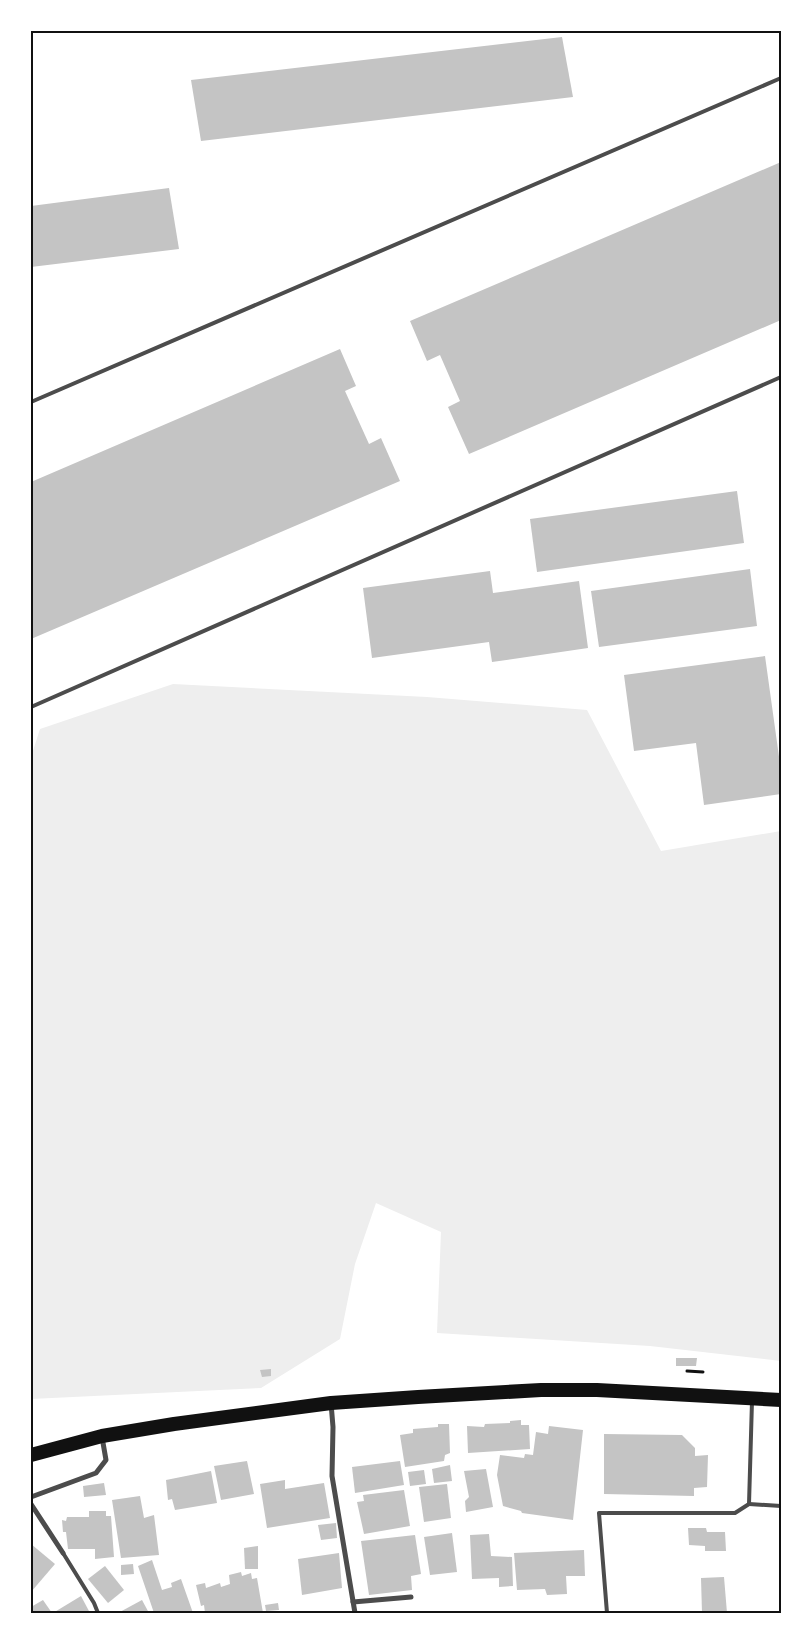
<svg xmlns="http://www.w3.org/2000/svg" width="812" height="1644" font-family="'IBM Plex Sans',sans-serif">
	<rect width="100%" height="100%" fill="#fff"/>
	<polygon fill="#eee" points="173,684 427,697 587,710 661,851 781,831 781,1361 650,1346 437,1333 441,1232 376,1203 355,1264 340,1339 261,1388 31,1399 31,757 40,729"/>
	<g fill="#c4c4c4">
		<polygon points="562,37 573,97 201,141 191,80"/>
		<polygon points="781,162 781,320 469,454 448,407 460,401 440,355 427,361 410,321"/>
		<polygon points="169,188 179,249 31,267 31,206"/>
		<polygon points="340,349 356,386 345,391 369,444 381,438 400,481 31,639 31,482"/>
		<polygon points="737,491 744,543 537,572 530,519"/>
		<polygon points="750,569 757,626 599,647 591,591"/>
		<polygon points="490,571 493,593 579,581 588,648 492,662 489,642 372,658 363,588"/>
		<polygon points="765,656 781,771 781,794 704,805 696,743 634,751 624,675"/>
		<polygon points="676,1358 697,1358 696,1366 676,1366"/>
		<polygon points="271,1369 271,1376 262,1377 260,1370"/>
		<polygon points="521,1420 521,1425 529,1425 530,1449 468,1453 467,1426 484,1427 485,1424 510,1423 510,1421"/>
		<polygon points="438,1424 449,1424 450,1453 445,1455 444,1461 405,1467 400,1435 413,1433 413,1429 438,1427"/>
		<polygon points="549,1426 583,1430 573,1520 522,1513 521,1511 503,1506 497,1475 500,1455 524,1458 525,1454 533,1455 536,1432 548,1434"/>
		<polygon points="604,1434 682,1435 695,1448 695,1456 708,1455 707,1487 694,1488 694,1496 604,1494"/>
		<polygon points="247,1461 254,1494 221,1500 214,1466"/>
		<polygon points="400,1461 404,1485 355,1493 352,1467"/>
		<polygon points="450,1465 452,1481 434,1483 432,1469"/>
		<polygon points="486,1469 493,1507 466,1512 465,1501 469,1497 464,1471"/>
		<polygon points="424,1470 426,1484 410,1486 408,1472"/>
		<polygon points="211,1471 217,1503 175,1510 172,1499 168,1500 166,1480"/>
		<polygon points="285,1480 285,1489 324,1483 330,1518 267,1528 260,1484"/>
		<polygon points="104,1483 106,1495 84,1497 83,1486"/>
		<polygon points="447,1484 451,1518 424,1522 419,1487"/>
		<polygon points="404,1490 410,1526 364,1534 357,1502 364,1501 363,1495"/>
		<polygon points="140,1496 144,1518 154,1515 159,1555 121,1558 112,1500"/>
		<polygon points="89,1511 106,1511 106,1516 111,1516 114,1557 95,1559 95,1549 68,1549 66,1532 63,1532 62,1520 66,1521 67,1517 89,1517"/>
		<polygon points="336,1523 337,1538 321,1540 318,1525"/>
		<polygon points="688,1528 706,1528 707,1532 725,1532 726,1551 705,1551 705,1546 689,1545"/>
		<polygon points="452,1533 457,1572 430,1575 424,1537"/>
		<polygon points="489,1534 491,1556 512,1557 513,1586 499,1587 499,1578 472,1579 470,1535"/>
		<polygon points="415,1535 421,1574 411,1576 412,1590 369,1595 361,1541"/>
		<polygon points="31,1544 55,1564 31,1592"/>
		<polygon points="258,1546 258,1569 245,1569 244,1548"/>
		<polygon points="584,1550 585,1576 566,1576 567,1594 547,1595 545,1589 517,1590 514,1553"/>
		<polygon points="339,1553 342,1588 302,1595 298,1559"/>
		<polygon points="152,1560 162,1590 172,1587 171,1583 181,1579 193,1613 154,1613 138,1566"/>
		<polygon points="133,1564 134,1574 121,1575 121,1565"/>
		<polygon points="105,1566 124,1590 108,1603 88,1579"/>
		<polygon points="241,1572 242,1576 251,1573 252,1579 257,1578 263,1613 205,1613 204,1605 201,1606 196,1585 205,1583 206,1588 220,1583 221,1587 230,1584 229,1575"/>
		<polygon points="724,1577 727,1613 702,1613 701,1578"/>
		<polygon points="81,1596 90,1613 53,1613"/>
		<polygon points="43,1600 52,1613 31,1613 31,1607"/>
		<polygon points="142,1600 149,1613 118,1613"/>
		<polygon points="278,1603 279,1610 266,1611 265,1605"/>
	</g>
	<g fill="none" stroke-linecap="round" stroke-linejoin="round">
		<polyline stroke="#111" stroke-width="3" points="687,1371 703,1372"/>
		<g stroke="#4c4c4c" stroke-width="4">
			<polyline points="31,402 781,78"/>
			<polyline points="31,707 781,377"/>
			<polyline points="749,1504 781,1506"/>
			<polyline points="63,1553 94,1603 98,1613"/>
			<polyline points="607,1613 599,1513 735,1513 749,1504 752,1401"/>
		</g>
		<g stroke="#4c4c4c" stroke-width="5">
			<polyline points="331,1403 333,1427 332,1476 355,1613"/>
			<polyline points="31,1497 96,1473 106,1460 102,1437"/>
			<polyline points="31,1504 63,1553"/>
			<polyline points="353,1602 411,1597"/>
		</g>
		<polyline stroke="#111" stroke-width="14" points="31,1455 102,1436 174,1424 331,1403 418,1397 541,1390 597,1390 781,1400"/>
	</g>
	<rect width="812" height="1644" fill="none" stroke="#ffffff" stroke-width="65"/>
	<rect x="32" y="32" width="748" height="1580" fill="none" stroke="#111" stroke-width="2"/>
</svg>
